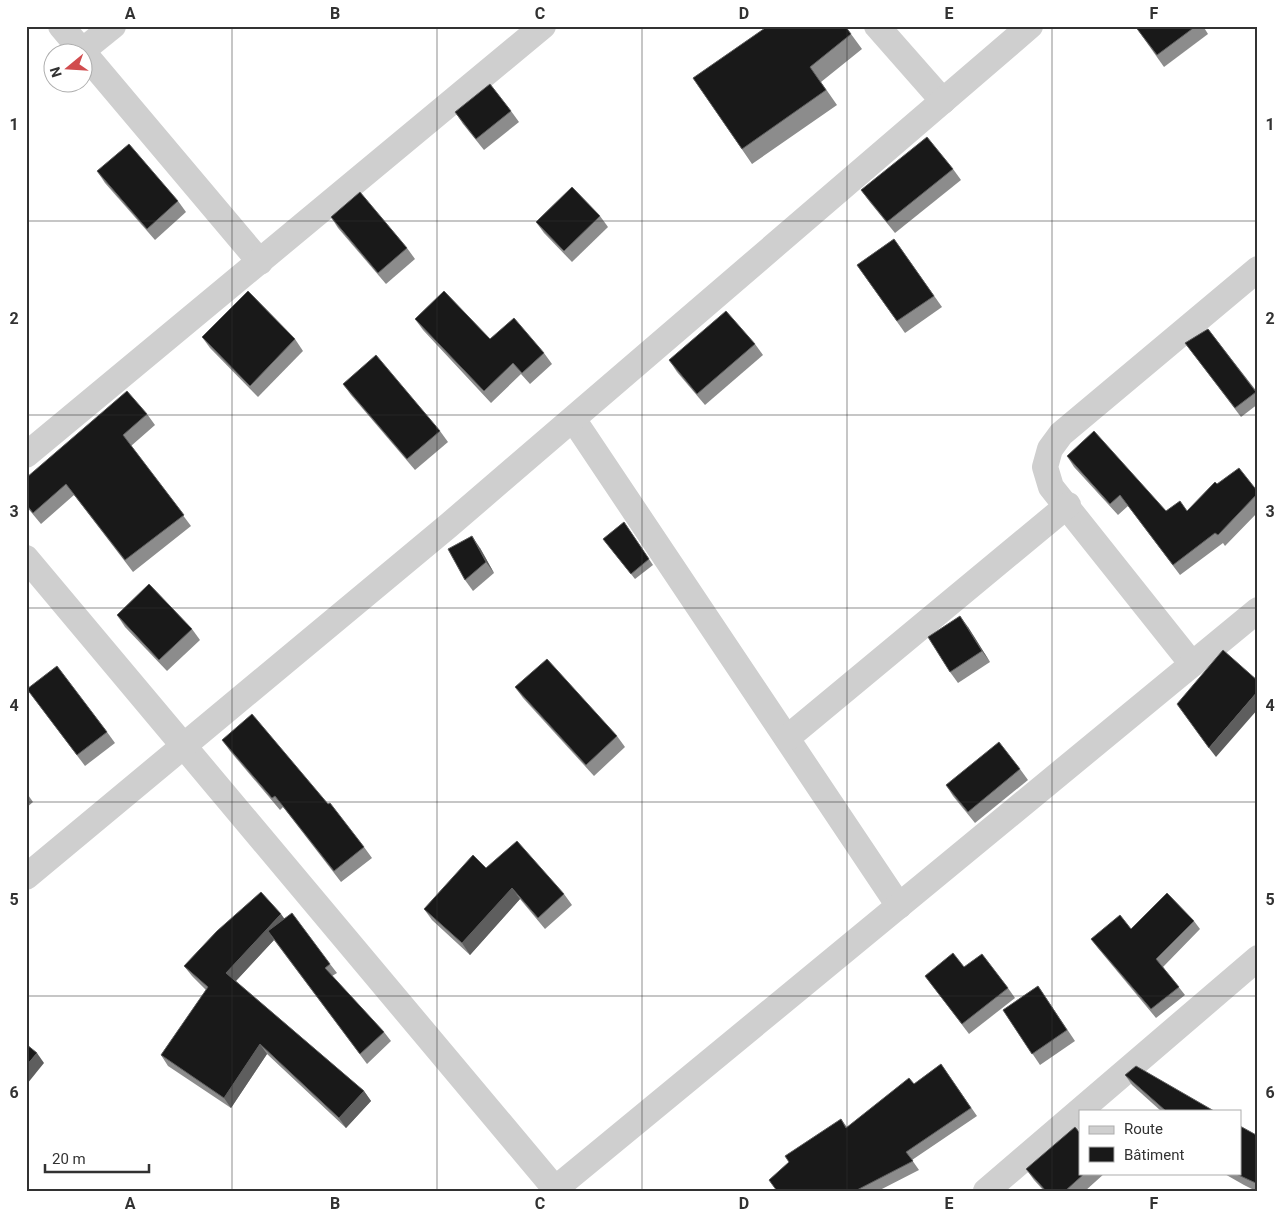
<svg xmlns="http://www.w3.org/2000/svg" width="1284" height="1217" font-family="Roboto,sans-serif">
	<rect width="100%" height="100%" fill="#fff"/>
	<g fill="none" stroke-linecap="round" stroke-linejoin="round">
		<g stroke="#cfcfcf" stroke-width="26">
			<polyline points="61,26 260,262"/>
			<polyline points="877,26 943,101"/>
			<polyline points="82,51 113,26"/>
			<polyline points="573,419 899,906"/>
			<polyline points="26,455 543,26"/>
			<polyline points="26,558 557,1191"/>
			<polyline points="1192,664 1051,487 1045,467 1050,449 1061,434 1258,269"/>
			<polyline points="787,738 1068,505"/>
			<polyline points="26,877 448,526 1030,26"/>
			<polyline points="555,1189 1258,610"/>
			<polyline points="986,1191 1258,958"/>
		</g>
	</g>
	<g fill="#8c8c8c">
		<polygon points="1135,26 1203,26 1208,34 1164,67"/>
		<polygon points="851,34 862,49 821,82 837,105 752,164 693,78"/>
		<polygon points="511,111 519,122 484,150 463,124 455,112"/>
		<polygon points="953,169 961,180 895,233 869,201 861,190"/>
		<polygon points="97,171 178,201 186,212 155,240 105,183"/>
		<polygon points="600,216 608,227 572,262 544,233 536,222"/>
		<polygon points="331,217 407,248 415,259 386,284 338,228"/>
		<polygon points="894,239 942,307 905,333 857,265"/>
		<polygon points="415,319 544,353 552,364 530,384 521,374 491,403 423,330"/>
		<polygon points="1208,329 1258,393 1258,404 1241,417 1185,343"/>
		<polygon points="202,337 295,339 303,351 258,397 210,348"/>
		<polygon points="755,344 763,355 705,405 677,372 669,360"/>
		<polygon points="343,384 440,431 448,442 415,470 351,395"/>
		<polygon points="147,414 155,425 131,446 191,526 133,572 74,495 41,524 26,506 26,478"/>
		<polygon points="1067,456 1166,511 1187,511 1217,484 1258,492 1258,512 1225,546 1223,543 1180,575 1128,506 1118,515 1074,467"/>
		<polygon points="624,522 653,565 635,579 603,539"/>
		<polygon points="480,548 494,573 473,591 465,580"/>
		<polygon points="117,615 192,629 200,640 167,671 125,627"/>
		<polygon points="968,627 990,662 958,683 950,672"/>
		<polygon points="515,687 617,736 625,747 594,776 523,698"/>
		<polygon points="27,689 107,732 115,743 85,766"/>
		<polygon points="222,740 364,847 372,858 341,882 283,807 280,810 230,751"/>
		<polygon points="1020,769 1028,780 975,823 953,796 946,785"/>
		<polygon points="26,792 33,802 26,808"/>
		<polygon points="486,868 564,894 572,905 545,929 520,899 470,955 432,920 424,909"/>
		<polygon points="284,919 330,964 337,973 332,976 384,1032 391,1041 367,1064 274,940 236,981 364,1091 371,1101 346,1128 267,1054 231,1108 168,1066 161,1055 206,990 192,976 184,966"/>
		<polygon points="1194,921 1200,929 1163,967 1185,995 1156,1018 1097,947 1091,939 1131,929"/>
		<polygon points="964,967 1008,988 1015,998 969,1034 925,976"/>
		<polygon points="1038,986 1075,1041 1040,1065 1003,1010"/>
		<polygon points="941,1064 977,1116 912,1160 919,1170 878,1191 777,1191 841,1119 847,1127 914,1084"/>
		<polygon points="1125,1075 1214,1111 1161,1111 1132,1085"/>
		<polygon points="1258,1136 1258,1191 1256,1191 1244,1185 1223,1173 1240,1173"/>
		<polygon points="1026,1169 1080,1173 1105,1173 1085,1191 1044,1191 1034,1180"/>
	</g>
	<g fill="#5e5e5e">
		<polygon points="472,536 480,548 494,573 486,562"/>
		<polygon points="960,616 968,627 990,662 982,651"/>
		<polygon points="1258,691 1258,709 1216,757 1209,748"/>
		<polygon points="512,888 520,899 470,955 462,943"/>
		<polygon points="281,914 289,925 268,931 274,940 234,983 226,973"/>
		<polygon points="260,1044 267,1054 231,1108 224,1098"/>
		<polygon points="37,1053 44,1063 27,1084 26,1082 26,1066"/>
		<polygon points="364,1091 371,1101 346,1128 339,1118"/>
	</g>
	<g fill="#191919" stroke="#5e5e5e">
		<polygon points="768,26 845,26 851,34 810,67 826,90 742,149 693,78"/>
		<polygon points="1135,26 1196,26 1157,55"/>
		<polygon points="490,84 511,111 476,139 455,112"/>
		<polygon points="927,137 953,169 887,222 861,190"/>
		<polygon points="129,144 178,201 147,229 97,171"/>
		<polygon points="572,187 600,216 564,251 536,222"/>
		<polygon points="360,192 407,248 378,273 331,217"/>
		<polygon points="894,239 934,296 897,321 857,265"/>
		<polygon points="248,291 295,339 250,386 202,337"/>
		<polygon points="444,291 490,339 514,318 544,353 522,373 513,363 484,391 415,319"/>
		<polygon points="726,311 755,344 697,394 669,360"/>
		<polygon points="1208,329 1256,392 1235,408 1185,343"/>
		<polygon points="376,355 440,431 407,459 343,384"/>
		<polygon points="127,391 147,414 123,435 184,515 125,560 66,484 33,513 26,504 26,478"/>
		<polygon points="1094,431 1166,511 1180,501 1187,511 1215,482 1217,484 1239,468 1258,492 1258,493 1218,535 1215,533 1173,565 1120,495 1110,504 1067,456"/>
		<polygon points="624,522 649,559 631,574 603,539"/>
		<polygon points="472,536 486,562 465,580 448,549"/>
		<polygon points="149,584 192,629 159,660 117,615"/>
		<polygon points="960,616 982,651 950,672 928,637"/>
		<polygon points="1223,650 1258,681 1258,691 1209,748 1177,704"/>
		<polygon points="547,659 617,736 586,765 515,687"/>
		<polygon points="57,666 107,732 77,755 27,689"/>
		<polygon points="252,714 328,804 330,803 364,847 334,871 275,796 272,798 222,740"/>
		<polygon points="999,742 1020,769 968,812 946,785"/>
		<polygon points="517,841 564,894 538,918 512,888 462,943 424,909 473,855 486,868"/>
		<polygon points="261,892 281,914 226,973 364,1091 339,1118 260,1044 224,1098 161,1055 208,987 184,966 217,931"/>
		<polygon points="1167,893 1194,921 1156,959 1179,987 1151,1009 1091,939 1120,915 1131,929"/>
		<polygon points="292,913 330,964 325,968 384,1032 360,1054 268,931"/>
		<polygon points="953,953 964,967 982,954 1008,988 962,1024 925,976"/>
		<polygon points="1038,986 1067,1030 1032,1054 1003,1010"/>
		<polygon points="26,1044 37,1053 26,1066"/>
		<polygon points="941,1064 971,1108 906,1152 913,1161 855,1191 777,1191 769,1180 789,1162 785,1156 841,1119 846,1128 909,1078 914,1084"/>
		<polygon points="1136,1066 1214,1111 1166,1111 1125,1075"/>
		<polygon points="1240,1126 1258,1136 1258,1184 1234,1173 1240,1173"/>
		<polygon points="1075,1127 1080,1133 1080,1173 1085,1173 1065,1191 1046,1191 1026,1169"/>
	</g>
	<path fill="none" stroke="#323232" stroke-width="1" stroke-opacity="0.55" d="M232,26v1165M437,26v1165M642,26v1165M847,26v1165M1052,26v1165M26,221h1232M26,415h1232M26,608h1232M26,802h1232M26,996h1232"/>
	<rect width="1284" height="1217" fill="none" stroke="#ffffff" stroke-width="55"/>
	<rect x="1079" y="1110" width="162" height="65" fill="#ffffff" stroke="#adadad"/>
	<rect x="1089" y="1126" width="25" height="8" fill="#cfcfcf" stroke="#adadad"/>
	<text x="1124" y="1134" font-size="15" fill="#323232">Route</text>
	<rect x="1089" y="1147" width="25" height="15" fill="#191919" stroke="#adadad"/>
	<text x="1124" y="1160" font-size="15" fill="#323232">Bâtiment</text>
	<g transform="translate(68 68) rotate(252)"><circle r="24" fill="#ffffff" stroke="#adadad"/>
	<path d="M0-4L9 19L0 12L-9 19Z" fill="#d14c4e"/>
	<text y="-8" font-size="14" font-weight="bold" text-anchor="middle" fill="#323232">N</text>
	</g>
	<path d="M45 1164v8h104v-8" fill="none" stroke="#323232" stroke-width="2.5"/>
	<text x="52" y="1164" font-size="15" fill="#323232" stroke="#ffffff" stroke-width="4" paint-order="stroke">20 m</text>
	<rect x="28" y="28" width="1228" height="1162" fill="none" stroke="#323232" stroke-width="2"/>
	<g font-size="16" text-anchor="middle" font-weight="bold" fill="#323232">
		<text x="130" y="19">A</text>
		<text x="335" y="19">B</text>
		<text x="540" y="19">C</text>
		<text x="744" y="19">D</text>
		<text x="949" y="19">E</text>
		<text x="1154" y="19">F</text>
		<text x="14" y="130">1</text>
		<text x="1270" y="130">1</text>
		<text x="14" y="324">2</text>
		<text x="1270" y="324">2</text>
		<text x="14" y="517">3</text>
		<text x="1270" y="517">3</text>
		<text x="14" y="711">4</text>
		<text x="1270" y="711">4</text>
		<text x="14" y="905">5</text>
		<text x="1270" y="905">5</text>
		<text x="14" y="1098">6</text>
		<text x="1270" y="1098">6</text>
		<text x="130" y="1209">A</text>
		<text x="335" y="1209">B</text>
		<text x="540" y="1209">C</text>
		<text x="744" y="1209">D</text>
		<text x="949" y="1209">E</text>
		<text x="1154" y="1209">F</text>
	</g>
</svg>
